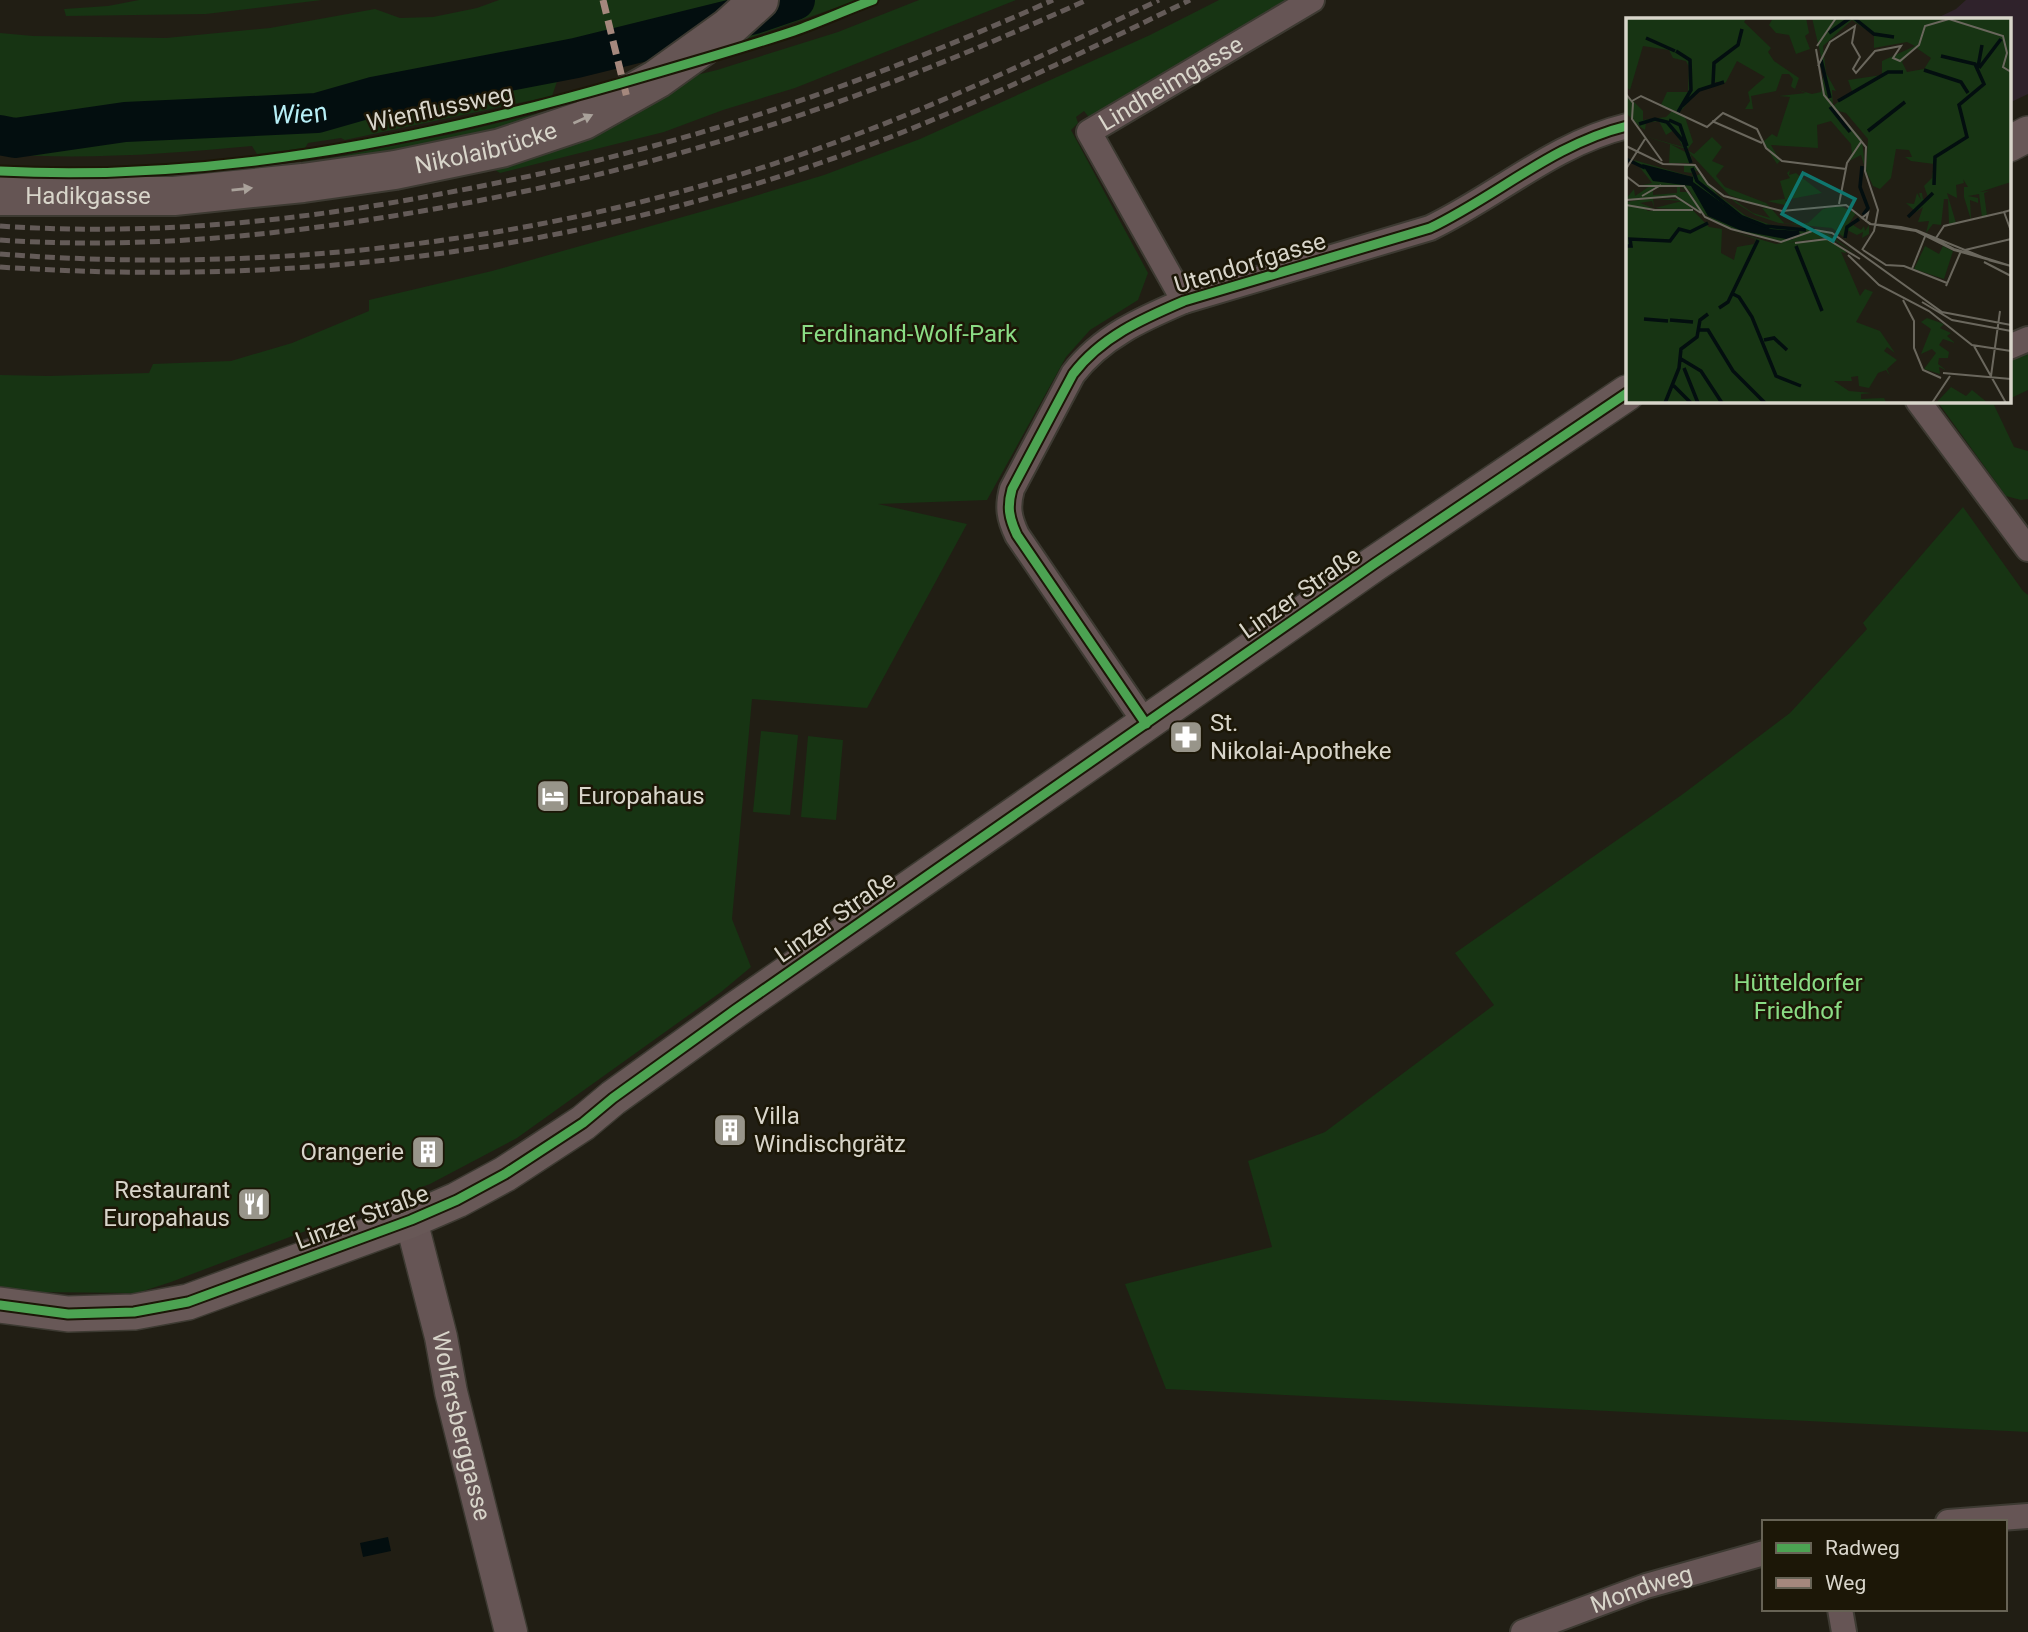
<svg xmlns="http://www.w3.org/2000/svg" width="2028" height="1632" font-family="Roboto,sans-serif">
	<rect width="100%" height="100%" fill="#211e14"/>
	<polygon fill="#2f222b" points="1966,0 2028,0 2028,94 2009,103 2009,19 1935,19 1956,9"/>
	<g fill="#173413">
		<polygon points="139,0 322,0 206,14 66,16 64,9 108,6"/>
		<polygon points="499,0 743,0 731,10 312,102 77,113 35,126 11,129 0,127 0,33 33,36 166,38 270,28 375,9 400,18 433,17 477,8"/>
		<polygon points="789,0 858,0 741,41"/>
		<polygon points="919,0 1016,0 795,88 723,110 664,132 500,173 453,144 213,179 87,180 186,176 247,170 335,157 452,134 717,70 838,32"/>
		<polygon points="1219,0 1293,0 1091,120 1084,111 1076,117 1078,123 1071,130 1148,273 1138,300 1090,330 1066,357 987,500 878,504 967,524 867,708 752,699 732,919 751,967 721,992 517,1138 430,1184 171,1282 137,1293 28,1292 0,1286 0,375 49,376 149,373 153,364 231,361 292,343 369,311 369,300 492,271 732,203 824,175 920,139 1150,35"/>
		<path d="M559,76l-7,20 -207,44 -4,-2 -33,5 -3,5 -48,6 -5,-8c-84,8 -168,14 -252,8v-5l22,-2 52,-10 53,-5 13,5 9,-1 9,-5 52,-3 12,7 71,-5 40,-6 21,-7 12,-8 14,3z"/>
		<polygon points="2028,350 2028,390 2009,399 2009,358"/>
		<polygon points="1937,401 2004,401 1994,405 2014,447 2028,451 2028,499 2021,500 2006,496"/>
		<polygon points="1963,507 2023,591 2028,595 2028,1432 1166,1389 1125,1284 1272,1247 1248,1161 1325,1132 1494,1005 1455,953 1683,794 1790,713 1867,629 1863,623"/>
		<polygon points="761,731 798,735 790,815 753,812"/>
		<polygon points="808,736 843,740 836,820 801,817"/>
	</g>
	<polygon fill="#030e0f" points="388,1537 391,1551 363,1557 360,1543"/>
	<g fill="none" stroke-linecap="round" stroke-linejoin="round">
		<path stroke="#030e0f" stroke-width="40" id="s1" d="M0,135l15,3 110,-16 192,-9 56,-16 203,-39 178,-44 41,-14"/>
		<g stroke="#3d3a32" stroke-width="28">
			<g id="minor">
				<path id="s2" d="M1184,301l-95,-169 223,-132"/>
				<polyline points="2009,347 2028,339"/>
				<polyline points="1918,401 2028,549"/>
				<path d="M1146,724l-129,-189c-8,-17 -10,-28 -5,-46l61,-115c28,-37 69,-55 111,-73l246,-73c67,-32 123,-84 197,-102"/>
				<polyline points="1948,1522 2028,1516"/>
				<polyline points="1840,1609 1844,1632"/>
				<path id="s3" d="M1523,1632l123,-46 118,-33"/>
			</g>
		</g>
		<g stroke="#3d3a32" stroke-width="35">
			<g id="tertiary">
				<path id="s4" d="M411,1220l30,117 10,55 60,240"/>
			</g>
		</g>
		<g stroke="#3d3a32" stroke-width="38">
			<g id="secondary">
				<polyline points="2009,144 2028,134"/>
				<polyline points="0,1305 68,1314 134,1312 188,1302 411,1220 457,1200 505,1174 583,1123 613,1098 735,1010 1374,564 1627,393"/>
			</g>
		</g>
		<g stroke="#3d3a32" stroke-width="42">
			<g id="primary">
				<path id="s5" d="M0,196h174l129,-13 92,-13 106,-22 83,-28 73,-41 71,-51 31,-28"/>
			</g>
		</g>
		<use href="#minor" stroke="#655" stroke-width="24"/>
		<use href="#tertiary" stroke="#655" stroke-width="32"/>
		<use href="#secondary" stroke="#685857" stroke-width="35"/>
		<use href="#primary" stroke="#655554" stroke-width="38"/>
		<g stroke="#645b58" stroke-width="5" stroke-dasharray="10 5" stroke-linecap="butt">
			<path d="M0,226c148,10 295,-4 440,-32 98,-18 196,-41 292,-71 109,-34 216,-76 321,-123"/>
			<path d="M0,240c134,9 266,-3 399,-25 139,-23 277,-56 410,-103 95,-32 187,-71 278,-112"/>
			<path d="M0,254c288,22 585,-16 855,-119 104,-39 204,-87 304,-135"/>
			<path d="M0,267c282,19 553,-12 820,-104 128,-44 249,-104 370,-163"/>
		</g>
		<polyline stroke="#a5887d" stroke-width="7" stroke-dasharray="14 7" stroke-linecap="butt" points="603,0 628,102"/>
		<g stroke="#1c1707" stroke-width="13">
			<g id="cycleway">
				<path d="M0,171c211,11 419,-30 621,-88 58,-17 116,-33 173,-52 26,-9 52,-21 79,-31"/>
				<path d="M1146,724l-129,-189c-8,-17 -10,-28 -5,-46l61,-115c28,-37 69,-55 111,-73l246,-73c67,-32 123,-84 197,-102"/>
				<polyline points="0,1305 68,1314 134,1312 188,1302 411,1220 457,1200 505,1174 583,1123 613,1098 735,1010 1374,564 1627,393"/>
			</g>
		</g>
		<use href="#cycleway" stroke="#4ca352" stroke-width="9"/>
	</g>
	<defs><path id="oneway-solid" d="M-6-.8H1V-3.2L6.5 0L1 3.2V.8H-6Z" transform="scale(1.75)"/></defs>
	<g fill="#aaa29b">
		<use href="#oneway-solid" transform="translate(583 119) rotate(-24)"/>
		<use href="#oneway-solid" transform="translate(242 189) rotate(-6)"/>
	</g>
	<defs>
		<g id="pharmacy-square" transform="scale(1.75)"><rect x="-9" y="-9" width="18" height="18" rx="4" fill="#98958a" stroke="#1c1707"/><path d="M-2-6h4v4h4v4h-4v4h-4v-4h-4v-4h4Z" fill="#fff"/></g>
		<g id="hotel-square" transform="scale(1.75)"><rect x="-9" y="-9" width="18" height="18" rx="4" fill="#98958a" stroke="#1c1707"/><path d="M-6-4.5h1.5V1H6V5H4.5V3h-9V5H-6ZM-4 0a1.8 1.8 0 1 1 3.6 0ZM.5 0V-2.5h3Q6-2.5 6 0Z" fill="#fff"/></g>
		<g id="building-square" transform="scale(1.75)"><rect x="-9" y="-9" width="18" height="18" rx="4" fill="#98958a" stroke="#1c1707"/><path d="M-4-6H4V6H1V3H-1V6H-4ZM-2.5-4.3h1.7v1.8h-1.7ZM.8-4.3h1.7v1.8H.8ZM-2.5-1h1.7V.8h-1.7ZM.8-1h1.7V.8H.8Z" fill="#fff"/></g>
		<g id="restaurant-square" transform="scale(1.75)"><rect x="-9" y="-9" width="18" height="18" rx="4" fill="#98958a" stroke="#1c1707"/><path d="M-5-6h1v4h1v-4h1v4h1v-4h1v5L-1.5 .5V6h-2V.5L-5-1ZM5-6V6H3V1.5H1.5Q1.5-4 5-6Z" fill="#fff"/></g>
	</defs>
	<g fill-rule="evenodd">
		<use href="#pharmacy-square" x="1186" y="737"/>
		<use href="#hotel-square" x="553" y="796"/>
		<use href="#building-square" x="730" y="1130"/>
		<use href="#building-square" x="428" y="1152"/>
		<use href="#restaurant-square" x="254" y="1204"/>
	</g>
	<g text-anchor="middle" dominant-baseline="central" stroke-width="5" stroke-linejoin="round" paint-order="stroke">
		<g font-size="24" fill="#d8d5ca" stroke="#1c1707">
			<text stroke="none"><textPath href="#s2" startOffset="289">Lindheimgasse</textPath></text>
			<text transform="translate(440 108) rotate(-12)">Wienflussweg</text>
			<text stroke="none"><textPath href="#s5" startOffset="490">Nikolaibrücke</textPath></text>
			<text stroke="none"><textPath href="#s5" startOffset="88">Hadikgasse</textPath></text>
			<text transform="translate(1250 263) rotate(-17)">Utendorfgasse</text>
			<text transform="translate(1300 593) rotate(-35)">Linzer Straße</text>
			<text transform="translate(835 917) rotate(-35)">Linzer Straße</text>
			<text transform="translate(362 1217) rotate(-21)">Linzer Straße</text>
			<text stroke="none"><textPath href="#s4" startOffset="212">Wolfersberggasse</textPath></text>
			<text stroke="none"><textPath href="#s3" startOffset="126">Mondweg</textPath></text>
		</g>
		<g font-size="24" fill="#8adc84" stroke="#1c1707">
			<text x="909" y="334">Ferdinand-Wolf-Park</text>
			<text x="1798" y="983">Hütteldorfer<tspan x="1798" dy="28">Friedhof</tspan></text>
		</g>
		<g font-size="24" fill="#d8d5ca" stroke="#1c1707" text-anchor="start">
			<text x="1210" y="723">St.<tspan x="1210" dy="28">Nikolai-Apotheke</tspan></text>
			<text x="578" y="796">Europahaus</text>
			<text x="754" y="1116">Villa<tspan x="754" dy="28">Windischgrätz</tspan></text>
			<text x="404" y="1152" text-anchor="end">Orangerie</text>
			<text x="230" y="1190" text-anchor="end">Restaurant<tspan x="230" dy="28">Europahaus</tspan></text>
		</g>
		<g font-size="26" font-style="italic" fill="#b7eff6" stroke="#1c1707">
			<text stroke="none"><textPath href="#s1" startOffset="301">Wien</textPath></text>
		</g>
	</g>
	<g transform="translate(1626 18)">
		<rect width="385" height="385" fill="#211e14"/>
		<path d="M0,0h121l-3,4 27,26 -3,4 6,9 25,17 -4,11 17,5 9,-2 3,-23 -12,-51h199v164l-31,10 9,-1 -5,2 3,23 -5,1 -3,-23 -11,2 10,2v5l-8,-3 1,20 -7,-23v-10h4l-5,-8 1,4 -8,2 1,13 -10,-5 9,30 -7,1 -1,-25h-4l-3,26 -8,-1 -7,9 3,-12 -11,1 5,-15 -7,5 -10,-9 8,1 3,-11 4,7 -2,-7h3l1,6 6,1 -5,-14 8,-8 2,-14 -23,-3 -6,-4h7l-3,-7 -13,-1 -5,29 -11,11 -7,-3 -7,-15 2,-32 -22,-26 -15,-4 13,19 5,-3 13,14 3,29 -4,-13 -14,7 5,-9 -1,-9 -20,-23 -14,4 1,23 -47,-3 9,16 -3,3 -14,-22 9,-8 5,3 13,-40 -11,-1 27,-3 -13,-5 -2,-2 2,-7 -4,-5h-7l-6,17 -25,5 2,13h-8l5,-8 -2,-9 17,-15 -28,-16 -11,21 -10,7 8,-6 -8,-1 -20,11 -17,20 -18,-8 6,-13h21l1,-25 -3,-6 -13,-3 -4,-8 -26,-4 -13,44 -4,-3zM226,2l22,15v13l33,-6 8,4 -33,15v14l-34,5 4,11 -19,15 -1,-16 4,1 -10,-18 -3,-27zM289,29l16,11 -7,11 -17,3 -5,-10zM147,0h33l3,15 -4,3 5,13 -14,5 -7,-19 -13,-2 -7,-8zM0,76l17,17v9l23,-3 6,-6 13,6 8,25 -6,8 7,4 18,-17 10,10 -10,14 12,5 -8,10 9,11 41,16 19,21 23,-1 15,-14 15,-4 18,8 -8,12 12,-7 -7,7 8,5 3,-4 1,5 4,-6v9l-7,4 1,-6 -6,3 -10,-5 -1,9 -14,-11 -53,-5 -24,-8 -19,-12 -6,-6 23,16 17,5 -8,-10 7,1 -40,-14 -43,-46 -42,-13 39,11 -9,-17 -8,5 -7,-14 -13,2 -1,7 -6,-4 -13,-13zM44,126l21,11 1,8h-23zM8,142l59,17 1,6 -2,-10 -8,-1v-8l8,1 4,2 4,5 -6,-2 2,6 4,-2 18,21 28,21 28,10 49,4 34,25 -24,-16 -50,4 -62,-18 -44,-29 -51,3 8,-10 1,7 15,-10h17l-14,3v6l24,-2v-6l-8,-1 10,-1 6,2 3,4 -8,-5v6h9l9,15 -8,-16 -7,-6h-40l9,-2zM164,152l-1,5 7,-2 26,20 -37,7 4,6 -22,-5 18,-2 -5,-18 10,-3 -3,-5zM27,180l1,10 -2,-7 -12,2 13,5 -8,1 3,2 30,-2 -23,-1 27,-7 -27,-2h27l27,28 13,2 -1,24 13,7 3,-13 17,-3 2,-5 -25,-8 45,13 48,-6 21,11 1,4 -5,-1 19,44 5,-7 8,3 -17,30 24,9 15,22 -8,-6 -3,4 13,9 -10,9 3,7 -4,-6 -8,3 -9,15 -10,-2 -1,-10 -7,1 1,4h-18l15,10 23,2 -11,1v5l23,-1 2,4 -260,1v-201zM299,228l14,8 4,-8 10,5 -9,28 -30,-10zM301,300l17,6 -4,4 11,5 -4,3 8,7 -12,-4 -4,6 10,7 -1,6h-9l-1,6 8,6 -7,-3 1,7 -16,-5 12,-16 -4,-4 -11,5 10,-25 -10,-7zM325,369l15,9 6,-6 16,13h-52z" fill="#173413" fill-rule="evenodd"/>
		<path d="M16,146l51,13v5l51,37 27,10 28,2 1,4 -9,5 -49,-9 -34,-15 -17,-30 -38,-5z" fill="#030e0f"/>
		<path fill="none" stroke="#030e0f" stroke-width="3.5" d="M228,0l20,16 20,3M203,15l21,-15M20,20l29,13M50,33l14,9 1,30 -13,22M195,42l9,38M352,49l4,-22M353,50l22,-29M298,52l37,12 7,11M87,66l1,-21 24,-18 4,-16M212,83l50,-29h15M56,88l17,-16 25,-8M204,89l20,25M43,102l11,5 7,21M13,106l16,-5 12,3 16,19 8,22M242,113l37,-29M0,141l19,9M236,148l-2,21 8,21 -5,7M66,150l5,13 45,36 23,9 41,4M308,167l1,-28 32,-20 -8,-32 25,-21 -9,-20 -34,-8M282,199l25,-24M219,220l2,-11 12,-8M0,228h5l-1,-7 40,2 9,-12 11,3 18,-9M170,228l26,65M105,275l8,4 13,20 24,59 25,10M93,290l9,-6 30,-62M18,301l24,2M44,302l23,2M72,312h10l25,41 32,32M138,322l10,-2 13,12M55,341l20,12 21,32M58,350l14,35M46,366l19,19M39,385l14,-35 2,-19 16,-12 3,-17 8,-6"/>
		<path fill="none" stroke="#6a675d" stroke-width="2" d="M191,28l19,-28M190,31l8,46 42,52 -1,24 13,39 -4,21 -12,19M192,48l12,-24 25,-16 -3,17 8,14 -7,12 3,4 19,-22 26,-5 -8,12 7,3 19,-16 6,-19 24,-7 54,17 4,17 -4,14 8,5M0,76l7,9 -1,16 30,42M6,83l9,-5 66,31 16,-14 34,16 9,19 16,13 64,8M86,103l50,22M0,128l37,18 32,1 13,19 16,12 58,15 64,-6 24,19 46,6 76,31M0,151l19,-30M0,158l13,10h45l21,31 26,12 50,13 34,-12 17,3 110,79 69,13M16,178l19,-11M0,182l49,-4 26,17M213,186l8,-41 14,-21M0,187l29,5M27,192h40M385,192l-7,2 7,19M242,195l-2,8 5,3 30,3 14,3 10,4 29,15 28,8 29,9 -57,-16 -38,-19 -45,-7 -9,-6zM310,220l8,-12 60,-14M169,225l32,-4 33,20M237,232l23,15 18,1 43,17M339,232l46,-11M222,237l31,30 50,26 43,34 39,6M362,242l23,6M358,244l27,14M286,251l14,-35M320,268l15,-35M277,282l11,21v27l9,22 18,8M296,284l30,18 59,11M348,328l32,57M317,355l68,6M365,358l9,-65M306,385l18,-27"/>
		<path fill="#0f766e" fill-opacity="0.15" stroke="#0f766e" stroke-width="3.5" d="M177,155l52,26 -22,42 -51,-27z"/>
		<rect width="385" height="385" fill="none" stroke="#d8d5ca" stroke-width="3.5"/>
	</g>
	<rect x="1762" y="1520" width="245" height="91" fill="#1c1707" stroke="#676355" stroke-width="2"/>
	<rect x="1776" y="1543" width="35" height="10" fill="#4ca352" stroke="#676355" stroke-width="2"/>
	<text x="1825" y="1555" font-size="21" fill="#d8d5ca">Radweg</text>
	<rect x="1776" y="1578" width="35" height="10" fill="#a5887d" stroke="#676355" stroke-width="2"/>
	<text x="1825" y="1590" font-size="21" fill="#d8d5ca">Weg</text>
</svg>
